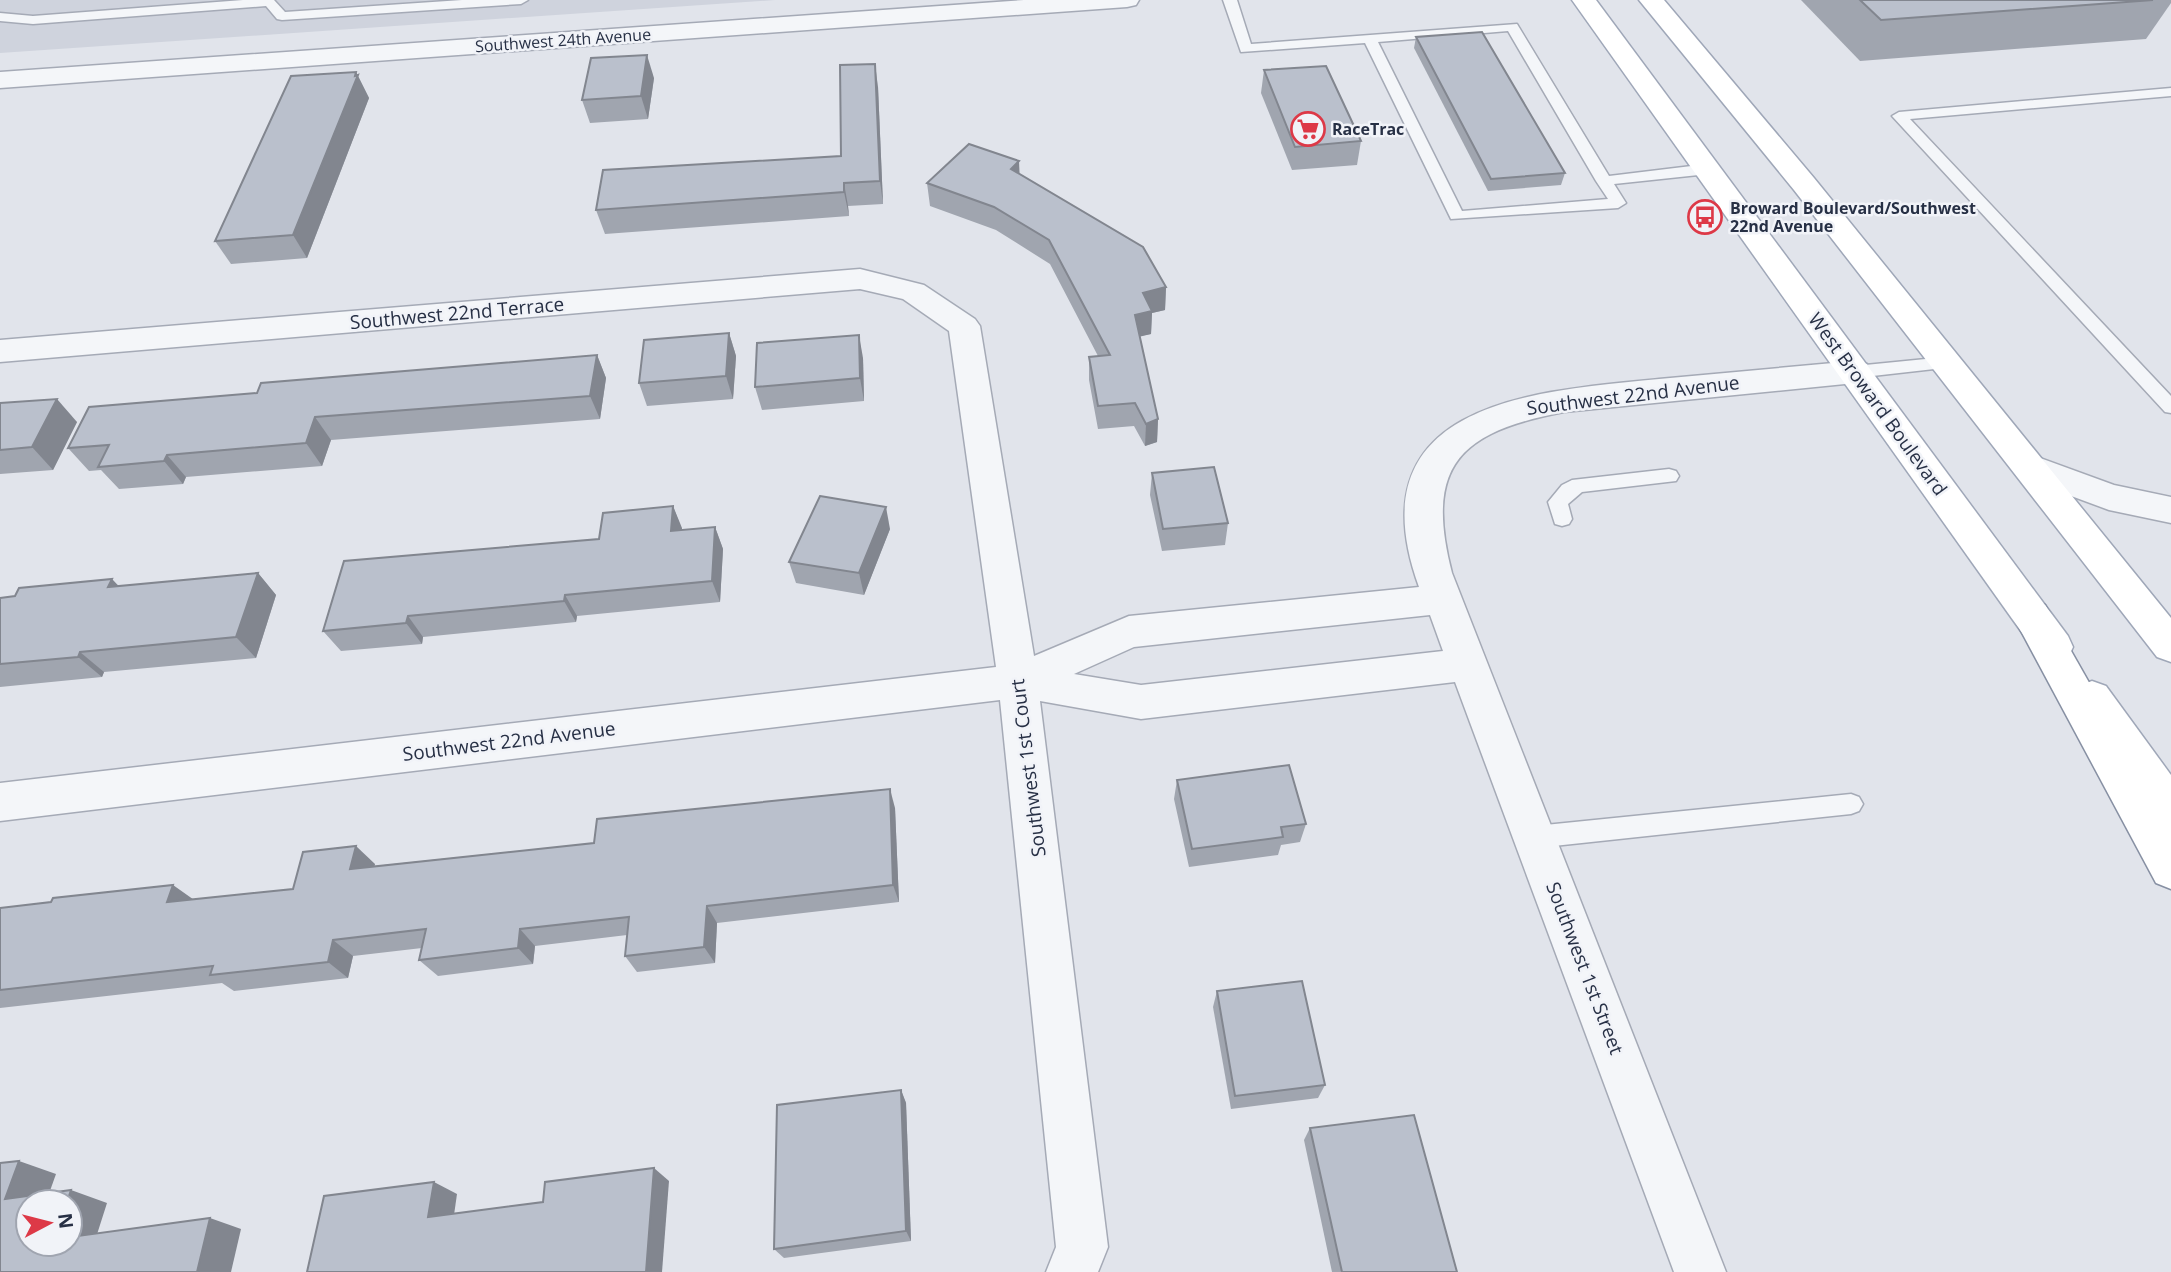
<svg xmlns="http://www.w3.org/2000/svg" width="2171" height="1272" font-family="'Open Sans',sans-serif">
	<rect width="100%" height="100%" fill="#e1e4eb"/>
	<polygon fill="#cfd3dd" points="0,0 775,0 0,53"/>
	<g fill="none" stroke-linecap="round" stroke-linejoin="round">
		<g stroke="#a5aab6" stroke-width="3">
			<g id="service">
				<polygon points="243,0 274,0 285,12 462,0 528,0 521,4 282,20 277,19 266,6 33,24 0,21 0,13 33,16"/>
				<path d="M1223,0h14l14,44 266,-20 92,152 99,-12 8,5 -8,5 -94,10 12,19 -8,5 -167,11 -86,-176 -124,9zM1508,31l88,150 12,18 -146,12 -84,-169z"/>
				<polygon points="2171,88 2171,96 1910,119 2171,396 2171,413 2165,412 1892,116 1899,112"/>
				<polygon points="1946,357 1955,363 1952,367 1855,378 1846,372 1855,366"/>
				<polygon points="1669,469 1676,471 1679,476 1676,481 1582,492 1568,504 1572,519 1569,524 1562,526 1555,524 1548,502 1562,485 1572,480"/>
				<polygon points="1851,794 1859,797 1863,804 1859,811 1851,814 1535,848 1527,844 1523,837 1527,830 1535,826"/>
			</g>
		</g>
		<g stroke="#a5aab6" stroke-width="3">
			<g id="minor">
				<polygon points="1024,0 1139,0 1136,5 1127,7 0,88 0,72"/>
				<path d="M860,269l64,16 51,34 5,7 54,330 95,-40 290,-29c-67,-184 113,-196 240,-208 66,-6 131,-12 196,-18l12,3 4,8 -4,8 -12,3 -291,29c-104,20 -140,53 -112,161l274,699h-52l-219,-590 -314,37 -101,-18 68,546 -10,25h-52l10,-25 -56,-547 -1000,121v-38l996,-116 -47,-336 -46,-32 -43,-10 -860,73v-22zM1430,615l13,36 -302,34 -67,-11 60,-27z"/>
				<polygon points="2029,454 2114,485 2171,497 2171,523 2109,510 2017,476 2012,467 2017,458"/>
			</g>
		</g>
		<g stroke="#9fa7b8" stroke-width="3">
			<g id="primary">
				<polygon points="1572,0 1596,0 2068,636 2073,647 2068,658 2054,663 2040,658"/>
				<polygon points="1639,0 1664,0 1814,178 2171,618 2171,662 2157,657 1794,190"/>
				<polygon points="2092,681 2106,686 2171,775 2171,828 2156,822 2078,710 2072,698 2078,686"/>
			</g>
		</g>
		<g stroke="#8790a3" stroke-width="3">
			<polygon id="motorway" points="2032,601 2045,605 2171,827 2171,889 2156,883 2013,616 2019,605"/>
		</g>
		<use href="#service" fill="#f4f6f9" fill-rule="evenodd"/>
		<use href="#minor" fill="#f4f6f9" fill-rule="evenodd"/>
		<use href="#primary" fill="#fff" fill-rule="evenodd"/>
		<use href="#motorway" fill="#fff" fill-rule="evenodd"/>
	</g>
	<g fill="#a0a5af">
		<polygon points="1801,0 2171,0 2171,3 2146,39 1860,61"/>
		<polygon points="1416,37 1565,173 1561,185 1488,191 1414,48"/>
		<polygon points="1264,70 1361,141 1357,165 1292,170 1261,93"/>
		<polygon points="356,72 369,98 307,258 231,264 215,241"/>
		<polygon points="654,78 648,119 590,123 582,100"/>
		<polygon points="878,87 883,204 848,206 849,216 605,234 596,210 841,156"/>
		<polygon points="1020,174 1166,287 1165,310 1152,313 1151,334 1140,336 1158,419 1157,442 1145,446 1134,426 1098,429 1089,380 1089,357 1098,356 1050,264 996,230 930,206 927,183"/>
		<polygon points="729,333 736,356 733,399 647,406 639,383"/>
		<polygon points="597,355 606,378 600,419 331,440 322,466 186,477 183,484 119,489 101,470 89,471 68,448 257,393"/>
		<polygon points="863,358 864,401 762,410 755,387"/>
		<polygon points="0,403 77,422 53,470 0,474"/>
		<polygon points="1152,473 1228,523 1225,545 1162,551 1150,495"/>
		<polygon points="673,506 682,530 715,527 723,549 720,602 577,616 576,622 423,637 422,644 341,651 323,631 599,539"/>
		<polygon points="890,529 864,595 796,583 789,562"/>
		<polygon points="258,573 276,595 256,658 104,672 102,677 0,687 0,598"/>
		<polygon points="1177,780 1306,824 1300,842 1281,845 1278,855 1189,867 1174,799"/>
		<polygon points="895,808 899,902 717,923 715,963 637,972 625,956 627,935 535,946 533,964 438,976 419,960 422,948 353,956 348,978 234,991 222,983 0,1008 0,908 51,902 193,900 293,889 375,864 374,866 594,843"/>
		<polygon points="1217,991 1325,1085 1318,1098 1231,1109 1213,1007"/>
		<polygon points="901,1090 906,1103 911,1241 784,1258 774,1249"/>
		<polygon points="1310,1128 1457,1272 1332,1272 1304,1140"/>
	</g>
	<g fill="#82868f">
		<polygon points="647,55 654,78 648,119 641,96"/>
		<polygon points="875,64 878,87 883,204 880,181"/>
		<polygon points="356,72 369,98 307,258 293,235"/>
		<polygon points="1019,161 1020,184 1011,169"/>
		<polygon points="844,183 848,206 849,216 844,192"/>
		<polygon points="1166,287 1165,310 1152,313 1151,334 1134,338 1135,315 1143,293"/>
		<polygon points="729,333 736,356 733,399 726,376"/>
		<polygon points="859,335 863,358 864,401 860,378"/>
		<polygon points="597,355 606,378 600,419 590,396"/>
		<polygon points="57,399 77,422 53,470 32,447"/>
		<polygon points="315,417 331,440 322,466 306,443"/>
		<polygon points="1158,419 1157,442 1145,446 1146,424"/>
		<polygon points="167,455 186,477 183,484 164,461"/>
		<polygon points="673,506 682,528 680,553 671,531"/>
		<polygon points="886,507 890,529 864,595 859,573"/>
		<polygon points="715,527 723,549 720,602 712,581"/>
		<polygon points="258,573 276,595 256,658 236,637"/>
		<polygon points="112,579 133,601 108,587"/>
		<polygon points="565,595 577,616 576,622 564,601"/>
		<polygon points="408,616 423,637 422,644 406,623"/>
		<polygon points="80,652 104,672 102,677 78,657"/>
		<polygon points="890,789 895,808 899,902 893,885"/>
		<polygon points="356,846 375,864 369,887 350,869"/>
		<polygon points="173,885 197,902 167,902"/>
		<polygon points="707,906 717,923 715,963 704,947"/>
		<polygon points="520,929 535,946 533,964 518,948"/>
		<polygon points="333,940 353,956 348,978 328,962"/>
		<polygon points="901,1090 906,1103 911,1241 906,1231"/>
		<polygon points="19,1161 56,1174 46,1202 5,1199"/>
		<polygon points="654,1168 669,1181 662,1272 646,1272"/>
		<polygon points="434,1182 457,1194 452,1229 428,1217"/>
		<polygon points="71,1190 107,1203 92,1250 70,1243 70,1202 67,1202"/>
		<polygon points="210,1218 241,1229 231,1272 197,1272"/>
	</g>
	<g fill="#bac0cc" stroke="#82868f" stroke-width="2">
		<polygon points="1860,0 2153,0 1881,20"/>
		<polygon points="1482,32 1565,173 1491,179 1416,37"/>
		<polygon points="647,55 641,96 582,100 591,58"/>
		<polygon points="875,64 880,181 844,183 844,192 596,210 603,170 841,156 840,65"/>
		<polygon points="1326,66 1361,141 1295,147 1264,70"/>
		<polygon points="356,72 355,76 358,75 293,235 215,241 291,76"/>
		<polygon points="969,144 1019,161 1011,169 1143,247 1166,287 1143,293 1152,311 1135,315 1158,419 1146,424 1135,403 1098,406 1089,357 1110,355 1049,240 994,207 927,183"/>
		<polygon points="729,333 726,376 639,383 644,340"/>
		<polygon points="859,335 860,378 755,387 757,343"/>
		<polygon points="597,355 590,396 315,417 306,443 167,455 164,461 98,467 109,445 68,448 89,407 257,393 261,383"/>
		<polygon points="57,399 32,447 0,450 0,403"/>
		<polygon points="1214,467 1228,523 1163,529 1152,473"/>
		<polygon points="820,496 886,507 859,573 789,562"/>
		<polygon points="673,506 671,531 715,527 712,581 565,595 564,601 408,616 406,623 323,631 344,561 599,539 603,513"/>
		<polygon points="258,573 236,637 80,652 78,657 0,664 0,598 15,596 19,588 112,579 108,587"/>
		<polygon points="1289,765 1306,824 1281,827 1283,837 1192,849 1177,780"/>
		<polygon points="890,789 893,885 707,906 704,947 625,956 629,917 520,929 518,948 419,960 426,929 333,940 328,962 210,975 213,966 0,990 0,908 51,902 53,898 173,885 167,902 293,889 303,852 356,846 350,869 594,843 597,819"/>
		<polygon points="1302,981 1325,1085 1235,1096 1217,991"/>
		<polygon points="901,1090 906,1231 774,1249 777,1105"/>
		<polygon points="1414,1115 1457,1272 1342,1272 1310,1128"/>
		<polygon points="19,1161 5,1199 71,1190 67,1202 28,1202 28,1244 70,1244 70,1237 210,1218 197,1272 0,1272 0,1163"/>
		<polygon points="654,1168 646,1272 307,1272 324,1196 434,1182 428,1217 543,1202 545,1182"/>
	</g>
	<defs>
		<g id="supermarket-ring" transform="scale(1.75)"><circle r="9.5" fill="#f1f3f8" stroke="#dd3947" stroke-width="1.5"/><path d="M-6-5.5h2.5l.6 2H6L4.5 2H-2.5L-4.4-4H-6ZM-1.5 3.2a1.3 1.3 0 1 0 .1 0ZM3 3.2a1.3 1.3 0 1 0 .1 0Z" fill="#dd3947"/></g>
		<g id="bus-ring" transform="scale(1.75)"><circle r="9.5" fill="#f1f3f8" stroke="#dd3947" stroke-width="1.5"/><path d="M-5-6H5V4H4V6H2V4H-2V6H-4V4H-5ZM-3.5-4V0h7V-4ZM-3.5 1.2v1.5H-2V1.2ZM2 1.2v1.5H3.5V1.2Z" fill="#dd3947"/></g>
	</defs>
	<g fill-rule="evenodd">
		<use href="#supermarket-ring" x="1308" y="129"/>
		<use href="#bus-ring" x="1705" y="217"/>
	</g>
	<g text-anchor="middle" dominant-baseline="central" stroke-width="5" stroke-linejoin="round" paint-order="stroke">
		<g font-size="16" fill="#273045" stroke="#f1f3f8">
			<text transform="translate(563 40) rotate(-4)">Southwest 24th Avenue</text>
		</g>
		<g font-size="16" font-weight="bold" fill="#273045" stroke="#f1f3f8" text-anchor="start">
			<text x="1332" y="129">RaceTrac</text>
			<text x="1730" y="208">Broward Boulevard/Southwest<tspan x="1730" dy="18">22nd Avenue</tspan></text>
		</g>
		<g font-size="19" fill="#273045" stroke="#f1f3f8">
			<text transform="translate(457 313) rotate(-5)">Southwest 22nd Terrace</text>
			<text transform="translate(1633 395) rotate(-7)">Southwest 22nd Avenue</text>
			<text transform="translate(1878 404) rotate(54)">West Broward Boulevard</text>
			<text transform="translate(509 741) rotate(-7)">Southwest 22nd Avenue</text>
			<text transform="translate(1028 768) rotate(-97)">Southwest 1st Court</text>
			<text transform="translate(1585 968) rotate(69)">Southwest 1st Street</text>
		</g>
	</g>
	<g transform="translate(49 1223) rotate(83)"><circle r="33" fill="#f1f3f8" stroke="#a0a5b0" stroke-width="2"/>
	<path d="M0-5L12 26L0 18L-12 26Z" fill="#dd3947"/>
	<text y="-10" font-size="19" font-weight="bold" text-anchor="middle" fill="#273045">N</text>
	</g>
</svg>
